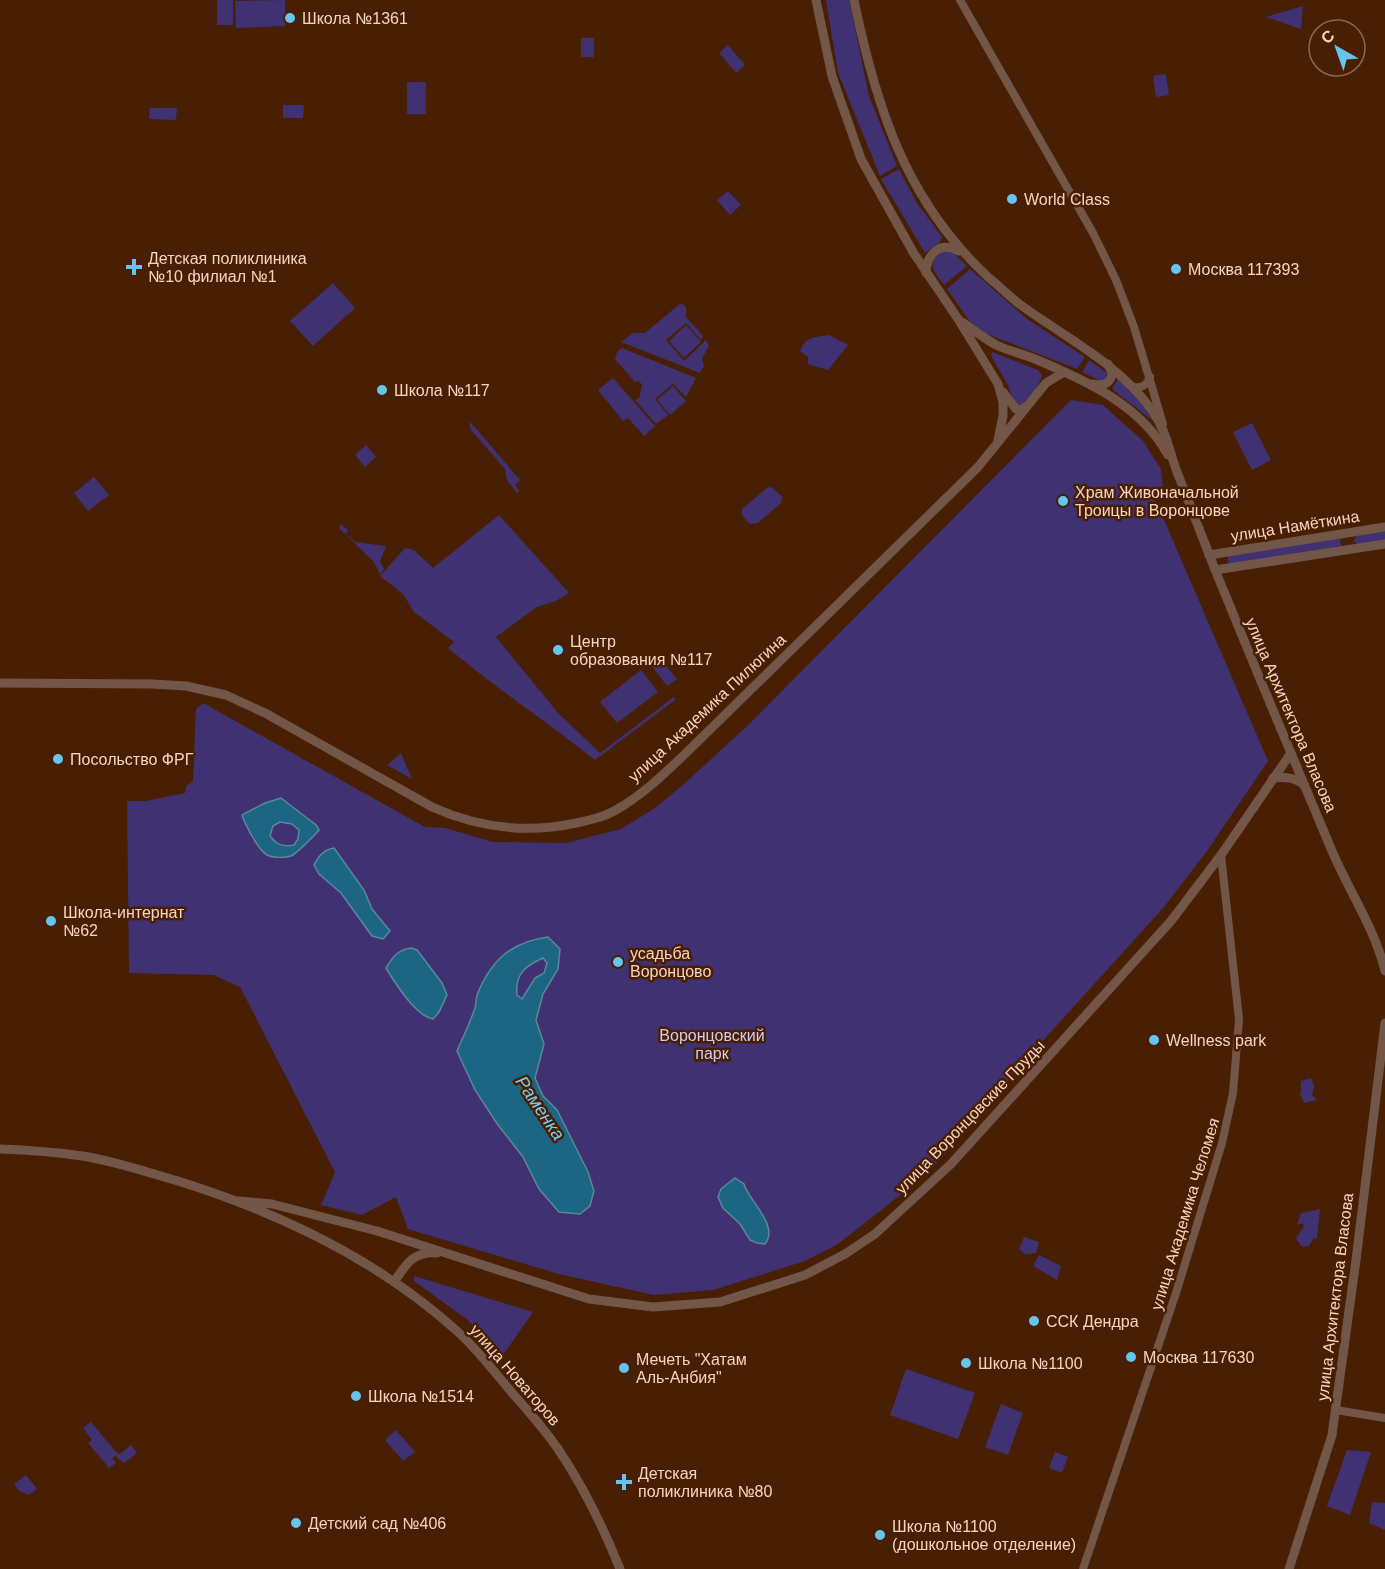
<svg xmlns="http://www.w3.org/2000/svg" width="1385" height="1569" font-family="Arial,sans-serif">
	<rect width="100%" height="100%" fill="#491f03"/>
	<g fill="#3f3172">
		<rect x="217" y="0" width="16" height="25"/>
		<polygon points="285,0 285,26 236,28 235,1"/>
		<polygon points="826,0 849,0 869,96 897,166 880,176 838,73"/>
		<polygon points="1303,6 1301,29 1266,17"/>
		<rect x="581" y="38" width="13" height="19"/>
		<polygon points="728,45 745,65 736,73 719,53"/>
		<polygon points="1166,74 1169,95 1156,97 1153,76"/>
		<rect x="407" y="82" width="19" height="32"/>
		<polygon points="283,105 304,105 303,118 283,118"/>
		<polygon points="150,108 177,108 176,120 149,119"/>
		<polygon points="899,169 917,203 942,237 940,242 925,253 881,179"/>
		<polygon points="728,191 741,205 730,215 717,200"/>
		<path d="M942,251l12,2 13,13 -23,19c-12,-16 -17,-20 -2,-34z"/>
		<polygon points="970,269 1027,319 1085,357 1077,369 982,332 968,319 947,289"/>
		<polygon points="333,283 355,308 313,346 290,321"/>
		<polygon points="681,303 686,307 686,317 703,336 701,340 686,323 666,340 684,361 706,340 709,346 702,359 704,366 700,373 621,342 633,333 645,333"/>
		<polygon points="686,325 701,342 684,358 669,341"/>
		<path d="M829,335l19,10 -20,25 -20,-6v-7l-8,-6c5,-14 15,-14 29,-16z"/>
		<polygon points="622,348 696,378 686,397 673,384 655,399 668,415 656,424 635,400 639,398 642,385 639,381 635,382 615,359 617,352"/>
		<path d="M992,352l46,18 4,5c-2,11 -14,27 -24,31l-5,-6 -5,-15 -17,-29z"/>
		<polygon points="1089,360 1107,373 1106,378 1101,381 1082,372"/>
		<polygon points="613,378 655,426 644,436 628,418 623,421 598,390"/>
		<polygon points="1118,379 1138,399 1153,421 1112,389"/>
		<polygon points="673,386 686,401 670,415 657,400"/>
		<polygon points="1071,400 1103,405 1143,441 1161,469 1164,498 1152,492 1268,761 1207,851 1164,907 1029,1056 927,1174 838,1244 805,1261 713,1290 654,1295 559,1274 408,1229 396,1197 362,1215 321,1205 335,1172 240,987 214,975 129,973 127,801 146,801 185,793 186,786 193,781 196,709 203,703 425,827 445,828 493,842 566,843 621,829 655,808 684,784 746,727"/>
		<polygon points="469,422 473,425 520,480 515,484 519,491 517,493 507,480 505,469 471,430"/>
		<polygon points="1252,423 1271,460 1252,470 1233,432"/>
		<polygon points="366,445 376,457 365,467 355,455"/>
		<polygon points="94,477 109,495 88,511 74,493"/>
		<polygon points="768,487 773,488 782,497 781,503 758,523 750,524 742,515 742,509"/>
		<path d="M499,515l70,78 -13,8 -19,6 -41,30 62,76 42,40 74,-56 1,3 -80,60c-48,-38 -99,-72 -147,-112l6,-6 -40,-30 -11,-18 -23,-18 25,-28 9,2 19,18z"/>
		<polygon points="340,524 348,530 346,534 355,542 386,546 380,562 384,569 380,574 374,562 340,529"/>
		<polygon points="1385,531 1385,540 1358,545 1354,541 1356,536"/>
		<polygon points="1341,538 1340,542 1342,546 1230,564 1227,560 1229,556"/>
		<polygon points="660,658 677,679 667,686 651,665"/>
		<polygon points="641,670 658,692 617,723 600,702"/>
		<polygon points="401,753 412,779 387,765"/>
		<polygon points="1311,1078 1314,1086 1312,1095 1317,1100 1304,1103 1302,1097 1299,1094 1301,1092 1301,1081"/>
		<polygon points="1320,1209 1317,1238 1313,1239 1309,1246 1302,1247 1296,1238 1304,1226 1302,1223 1297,1225 1301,1213"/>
		<polygon points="1024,1237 1039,1242 1036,1253 1025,1254 1019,1249"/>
		<polygon points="1039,1255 1061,1266 1057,1280 1033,1266"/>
		<polygon points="414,1276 533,1312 503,1355 491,1347 469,1321 414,1281"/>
		<polygon points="906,1369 975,1393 958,1439 890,1415"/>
		<polygon points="1001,1404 1023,1413 1008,1455 985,1447"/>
		<polygon points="91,1422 116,1452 120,1454 131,1445 137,1453 124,1463 115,1456 112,1458 116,1463 109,1468 88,1443 92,1440 83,1428"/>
		<polygon points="396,1430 415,1452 403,1461 385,1440"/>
		<polygon points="1347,1450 1371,1452 1350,1515 1327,1506"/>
		<polygon points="1055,1452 1068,1457 1062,1473 1049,1468"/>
		<polygon points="26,1475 37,1489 29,1495 18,1490 14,1484"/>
		<polygon points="1372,1502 1385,1503 1385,1530 1369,1523"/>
	</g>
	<g fill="#1c6684" stroke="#5d8796" stroke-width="1.5" fill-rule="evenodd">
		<path d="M281,798l35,27 3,5c-4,5 -23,24 -28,26 -6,2 -18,2 -24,-1 -9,-5 -22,-31 -25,-40l23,-12zM280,822l12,2 7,6 -1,9 -4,6c-11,2 -17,0 -24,-9l3,-10z"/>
		<path d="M334,848l30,42 8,19 18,22 -7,8 -11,-3 -31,-43 -22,-19 -5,-9c5,-9 9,-15 20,-17z"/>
		<path d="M548,937l12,12 -2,20 -15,25 -7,26 8,24 -9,34 8,18 14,14 31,62 6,19 -4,15 -10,8 -21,-2 -20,-23 -16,-32 -25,-32 -23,-35 -18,-39c6,-14 13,-28 18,-43 1,-4 1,-9 2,-13 14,-35 34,-53 71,-58zM543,958l4,5 -3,10 -9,5 -13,21 -5,-4c-2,-21 8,-29 26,-37z"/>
		<path d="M411,948l6,2 25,33 5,12 -8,17 -6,7c-17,-3 -38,-36 -47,-51 7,-11 11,-18 25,-20z"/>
		<path d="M735,1178l9,6c4,16 36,42 21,60l-8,-1 -7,-3 -10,-16 -17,-16 -5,-11 3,-8z"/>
	</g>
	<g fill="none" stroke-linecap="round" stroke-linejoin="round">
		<g stroke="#725749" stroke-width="8">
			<polyline points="960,0 1093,233 1116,280 1134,327 1163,424"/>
			<path d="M1133,387c9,1 13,-1 17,-10"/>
			<polyline points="1336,1410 1385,1418"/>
			<polyline points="1083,1569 1176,1293 1222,1143 1233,1093 1239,1019 1221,855"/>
		</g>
		<g stroke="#725749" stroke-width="9">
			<polyline points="816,0 832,76 861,159 913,252 958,319 998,384 1003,402 1003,416 998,440"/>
			<path d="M854,0c22,107 52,201 134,277 10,8 20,18 30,26 46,34 99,59 133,106 16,22 17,39 26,63 16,40 31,81 48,122 35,86 71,172 107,257 17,40 43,78 53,120"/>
			<path d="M926,273c1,-20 14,-32 33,-22"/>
			<path d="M962,322c11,8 22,16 34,23 13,6 27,9 39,14 50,21 106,46 133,96"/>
			<path d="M1092,384c9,2 19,1 20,-11l-4,-9"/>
			<polyline points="1003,392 1016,409 1020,410 1027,406"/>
			<polyline points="1209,555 1385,527"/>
			<polyline points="1215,570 1385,544"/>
			<path d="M0,683l152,1 34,2 40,9 39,18 167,94c47,21 94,27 144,16 14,-3 28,-6 40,-13 25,-14 47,-35 68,-55l294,-288 68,-84 18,-11"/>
			<path d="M1273,778c13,-1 21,-1 31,7"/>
			<path d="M0,1149c27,1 55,3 82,7 33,5 64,16 96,25 102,32 199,78 279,150 19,17 35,38 51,57 18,21 37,41 52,64 24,36 44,77 60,117"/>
			<polyline points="239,1201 272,1204 377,1231 589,1299 653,1307 720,1302 805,1275 845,1254 875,1234 951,1164 1171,921 1221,855 1291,753"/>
			<path d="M394,1282c12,-18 20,-31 43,-29"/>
			<polyline points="1289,1569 1332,1435 1356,1260 1385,1023"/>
		</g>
	</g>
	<g fill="#66c4ef" stroke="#491f03" stroke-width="2">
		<circle cx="290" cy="18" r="6"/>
		<circle cx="1012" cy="199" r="6"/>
		<path d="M131 258h6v6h6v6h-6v6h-6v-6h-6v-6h6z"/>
		<circle cx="1176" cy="269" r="6"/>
		<circle cx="382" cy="390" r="6"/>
		<circle cx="1063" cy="501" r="6"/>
		<circle cx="558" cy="650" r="6"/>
		<circle cx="58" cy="759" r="6"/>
		<circle cx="51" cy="921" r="6"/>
		<circle cx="618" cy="962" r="6"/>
		<circle cx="1154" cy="1040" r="6"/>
		<circle cx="1034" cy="1321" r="6"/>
		<circle cx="1131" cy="1357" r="6"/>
		<circle cx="966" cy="1363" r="6"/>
		<circle cx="624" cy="1368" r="6"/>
		<circle cx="356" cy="1396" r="6"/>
		<path d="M621 1473h6v6h6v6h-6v6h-6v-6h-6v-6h6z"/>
		<circle cx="296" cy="1523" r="6"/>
		<circle cx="880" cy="1535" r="6"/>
	</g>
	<g text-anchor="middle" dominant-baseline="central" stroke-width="5" stroke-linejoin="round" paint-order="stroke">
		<g font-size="16" fill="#f6d4c1" stroke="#491f03" text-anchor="start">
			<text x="302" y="18">Школа №1361</text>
			<text x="1024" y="199">World Class</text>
			<text x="148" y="258">Детская поликлиника<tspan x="148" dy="18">№10 филиал №1</tspan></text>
			<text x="1188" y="269">Москва 117393</text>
			<text x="394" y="390">Школа №117</text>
			<text x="1075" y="492">Храм Живоначальной<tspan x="1075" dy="18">Троицы в Воронцове</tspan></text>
			<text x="570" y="641">Центр<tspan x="570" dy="18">образования №117</tspan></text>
			<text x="70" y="759">Посольство ФРГ</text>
			<text x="63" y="912">Школа-интернат<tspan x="63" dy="18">№62</tspan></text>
			<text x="630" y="953">усадьба<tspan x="630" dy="18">Воронцово</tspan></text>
			<text x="1166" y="1040">Wellness park</text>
			<text x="1046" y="1321">ССК Дендра</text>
			<text x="1143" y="1357">Москва 117630</text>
			<text x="636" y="1359">Мечеть "Хатам<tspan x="636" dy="18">Аль-Анбия"</tspan></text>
			<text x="978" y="1363">Школа №1100</text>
			<text x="368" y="1396">Школа №1514</text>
			<text x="638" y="1473">Детская<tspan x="638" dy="18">поликлиника №80</tspan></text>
			<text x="308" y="1523">Детский сад №406</text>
			<text x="892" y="1526">Школа №1100<tspan x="892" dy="18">(дошкольное отделение)</tspan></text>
		</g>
		<g font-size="16" fill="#f6d4c1" stroke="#491f03">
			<text transform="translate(1295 526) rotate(-9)">улица Намёткина</text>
			<text transform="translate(707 708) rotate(-43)">улица Академика Пилюгина</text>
			<text transform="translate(1291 715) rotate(67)">улица Архитектора Власова</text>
			<text transform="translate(970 1117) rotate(-46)">улица Воронцовские Пруды</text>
			<text transform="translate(1185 1214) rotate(-73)">улица Академика Челомея</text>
			<text transform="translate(1335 1297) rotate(-83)">улица Архитектора Власова</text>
			<text transform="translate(515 1375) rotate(49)">улица Новаторов</text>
		</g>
		<g font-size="16" fill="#cfcafb" stroke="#491f03">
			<text x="712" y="1035">Воронцовский<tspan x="712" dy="18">парк</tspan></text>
		</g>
		<g font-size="18" font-style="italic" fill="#78d0f8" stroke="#491f03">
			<text transform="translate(540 1108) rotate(56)">Раменка</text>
		</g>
	</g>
	<g transform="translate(1337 48) rotate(320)"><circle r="28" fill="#491f03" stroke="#8e674f" stroke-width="1.5"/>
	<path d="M0-4.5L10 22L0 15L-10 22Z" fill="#66c4ef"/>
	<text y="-9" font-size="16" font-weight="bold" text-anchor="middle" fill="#f6d4c1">С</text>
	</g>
</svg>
